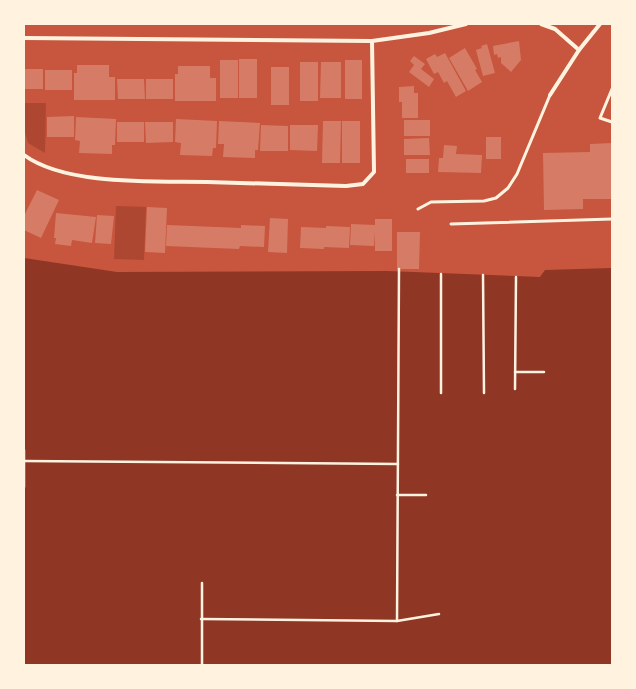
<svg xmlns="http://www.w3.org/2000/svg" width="636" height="689" font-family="'PT Sans Narrow',sans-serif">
	<rect width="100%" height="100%" fill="#c8553d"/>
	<g fill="#ae4732">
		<polygon points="24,103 46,103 45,153 28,143 24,129"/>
		<polygon points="116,206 146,207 144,260 114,259"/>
	</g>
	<polygon fill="#8f3625" points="24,258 117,272 387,271 540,277 545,270 612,268 612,665 24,665"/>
	<g fill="#d67c66">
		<polygon points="519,41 521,60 511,72 501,63 501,57 498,58 497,54 494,55 493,46"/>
		<polygon points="487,44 495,73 483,76 476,50 482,48 481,46"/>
		<polygon points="465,48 477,69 475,70 482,82 468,91 449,58"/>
		<polygon points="445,53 466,91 456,97 447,81 444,83 438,72 434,74 426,59 435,54 437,57"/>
		<polygon points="414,56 425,64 421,69 434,79 429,87 409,72 414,65 410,61"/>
		<rect x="239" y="59" width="18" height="39"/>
		<rect x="220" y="60" width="18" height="38"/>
		<rect x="345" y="60" width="17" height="39"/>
		<rect x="300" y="62" width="18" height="39"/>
		<polygon points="321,62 341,62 341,98 320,98"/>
		<polygon points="77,65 109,65 109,77 115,77 115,100 74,100 74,73 77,73"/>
		<polygon points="178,66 210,66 210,78 216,78 216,101 175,101 175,74 178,74"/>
		<rect x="271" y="67" width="18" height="38"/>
		<rect x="24" y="69" width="19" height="20"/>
		<rect x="45" y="70" width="27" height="20"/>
		<polygon points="117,79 144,79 145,99 118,99"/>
		<rect x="146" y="79" width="27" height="20"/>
		<polygon points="414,86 414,93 418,93 418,118 402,118 402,102 399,102 399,87"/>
		<polygon points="74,116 74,137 47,137 47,117"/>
		<polygon points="76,117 116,119 115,145 112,145 112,154 79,153 80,141 75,140"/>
		<polygon points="176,119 217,121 216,148 213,148 212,156 180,155 181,143 175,142"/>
		<rect x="404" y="120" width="26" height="16"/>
		<polygon points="219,121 260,123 258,150 255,150 255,158 223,157 224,144 218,144"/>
		<polygon points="323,121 341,121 340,163 322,163"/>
		<rect x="342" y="121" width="18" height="42"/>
		<rect x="117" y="122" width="27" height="20"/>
		<polygon points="145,122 173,122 173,142 146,143"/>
		<polygon points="261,125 288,126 288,151 260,151"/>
		<polygon points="290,125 318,125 317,151 290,150"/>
		<rect x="486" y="137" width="15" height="22"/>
		<polygon points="429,138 430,155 404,155 404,139"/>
		<polygon points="612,143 612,199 583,199 583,209 544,210 543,153 590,152 590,144"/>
		<polygon points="444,145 457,146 456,154 482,155 481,173 438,172 439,158 443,158"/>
		<rect x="406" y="159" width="23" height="14"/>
		<polygon points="37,190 59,200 41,238 24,230 24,216"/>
		<polygon points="147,207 167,208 165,253 145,252"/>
		<polygon points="56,213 96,217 92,243 72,240 71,246 55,244 56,238 54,238"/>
		<polygon points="97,215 114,216 111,244 95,243"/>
		<polygon points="270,218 288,219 287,253 268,252"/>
		<polygon points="375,219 392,219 392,251 375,251 375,232 374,246 350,245 351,224 375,225"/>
		<polygon points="167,225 241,228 241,225 265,226 264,247 240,246 239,249 166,246"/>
		<polygon points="326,226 350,227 349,248 324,247 324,249 300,248 301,227 326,228"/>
		<polygon points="397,232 420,232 419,269 397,269"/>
	</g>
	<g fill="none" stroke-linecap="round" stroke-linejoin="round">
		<g stroke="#fff3e0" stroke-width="2.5">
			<polyline points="441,274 441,393"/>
			<polyline points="483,275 484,393"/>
			<polyline points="515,372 544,372"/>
			<polyline points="515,389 516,277"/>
			<polyline points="24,450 24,487"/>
			<polyline points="24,461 398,464"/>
			<polyline points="397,495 426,495"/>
			<polyline points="202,583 202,665"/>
			<polyline points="201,619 397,621 439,614"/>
			<polyline points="397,621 399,269"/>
		</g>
		<g stroke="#fff3e0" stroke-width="3">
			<polyline points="612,89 600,118 612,122"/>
			<polyline points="418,209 431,202 484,201 496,198 508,188 517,174 550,95"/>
			<polyline points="451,224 612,219"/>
		</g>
		<g stroke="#fff3e0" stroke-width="4">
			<polyline points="541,24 555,29 579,50"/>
			<polyline points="24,38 372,41 429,33 466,24"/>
			<polyline points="550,95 579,50 600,24"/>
			<path d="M24,155c42,31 131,26 183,27 47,1 93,3 139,4l17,-2 11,-12 -2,-131"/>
		</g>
	</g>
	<rect width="636" height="689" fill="none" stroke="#fff3e0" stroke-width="50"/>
</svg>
